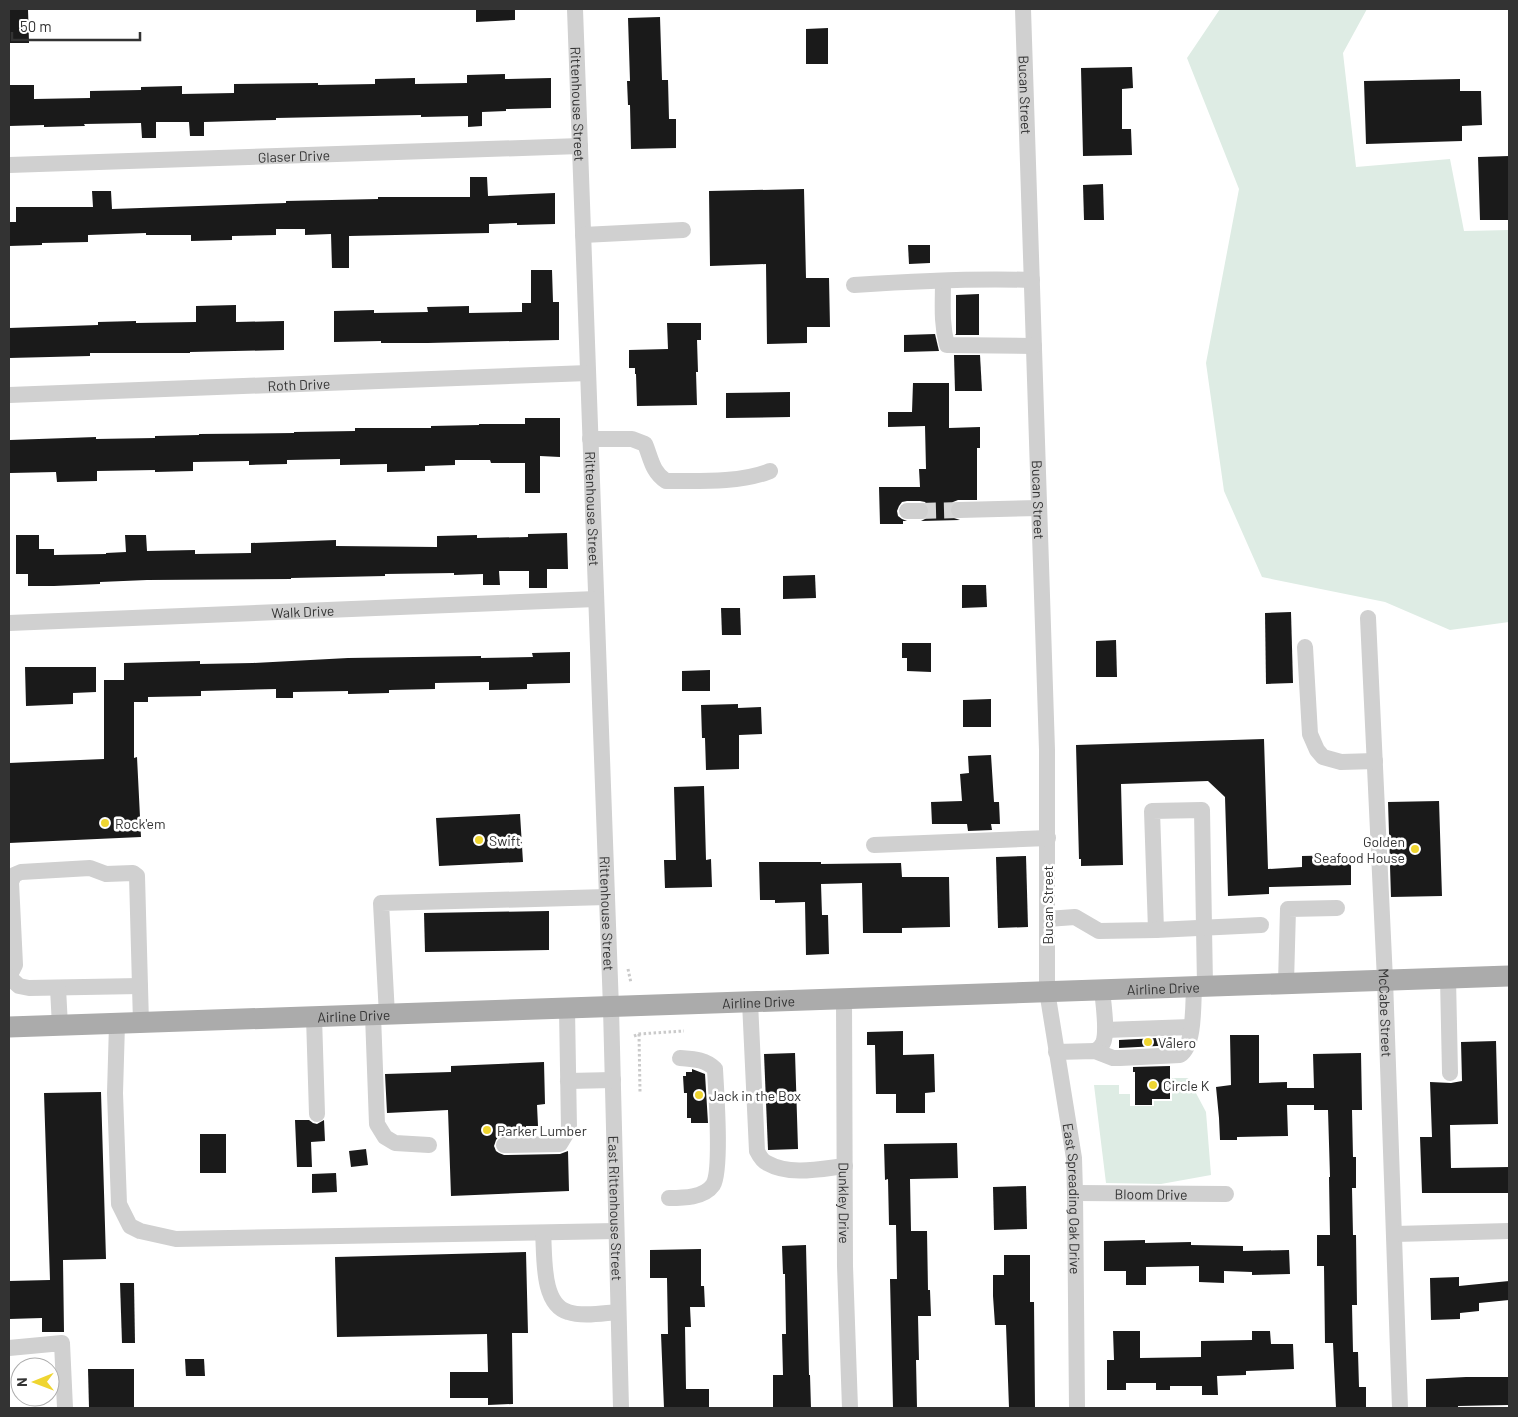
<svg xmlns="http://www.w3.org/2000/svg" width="1518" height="1417" font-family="Barlow,sans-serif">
	<rect width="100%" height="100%" fill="#fff"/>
	<g fill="#deece4">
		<polygon points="1220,9 1367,9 1343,53 1356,167 1450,159 1464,231 1509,230 1509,622 1450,630 1385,602 1262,577 1224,491 1206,363 1239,189 1187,58"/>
		<polygon points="1172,1078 1188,1078 1206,1112 1211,1175 1161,1184 1106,1183 1094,1085 1119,1085 1119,1094 1130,1094 1130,1106 1154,1106 1154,1101 1172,1101"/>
	</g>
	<g fill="#1a1a1a">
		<polygon points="9,9 28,9 29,43 9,43"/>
		<polygon points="476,9 515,9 515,20 476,22"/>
		<polygon points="660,17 662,80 668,80 669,119 676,119 676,148 631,149 630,105 628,105 627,81 630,81 628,18"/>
		<polygon points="828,28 828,64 806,64 806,29"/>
		<polygon points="1132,67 1133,88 1122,89 1122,129 1131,129 1132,155 1083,156 1081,68"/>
		<polygon points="505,74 505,79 551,78 551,108 506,109 506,111 482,112 482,126 468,127 468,116 421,117 421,115 276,118 276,120 204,122 204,136 190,136 189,122 156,122 156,138 142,138 141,123 84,124 85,126 44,127 44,125 9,126 9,85 34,85 34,99 90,98 90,91 141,90 141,87 182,86 182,94 234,93 234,84 318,83 318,85 375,84 375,79 415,78 415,84 467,83 467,75"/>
		<polygon points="1460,79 1460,91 1481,91 1482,125 1462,126 1462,141 1366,144 1364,81"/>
		<polygon points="1509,156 1509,220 1480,220 1478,157"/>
		<polygon points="470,177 487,177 488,196 555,193 555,224 517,225 517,223 489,224 489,233 349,236 349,268 332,268 331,234 305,235 305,229 276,229 276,235 232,236 232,240 191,241 191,235 146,235 146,233 88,235 88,242 42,243 42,245 9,246 9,222 16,222 16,207 93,207 92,191 111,191 112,209 286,203 286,201 378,199 378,197 470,197"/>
		<polygon points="1103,184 1104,220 1084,220 1083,185"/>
		<polygon points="804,189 806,278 829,278 830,327 807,327 807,343 767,344 766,264 710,266 709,191"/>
		<polygon points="908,245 930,245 930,263 909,264"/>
		<polygon points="531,270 552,270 553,302 559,302 559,340 428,343 381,343 381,341 334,342 334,311 374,310 374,313 428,312 427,307 469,306 469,313 522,312 522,303 531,303"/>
		<polygon points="979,294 979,335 955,335 956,334 956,295"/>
		<polygon points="236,305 236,322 284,321 284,350 190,352 190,353 90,353 90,356 9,358 9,328 98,325 98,322 136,321 136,323 196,322 196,306"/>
		<polygon points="667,323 701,323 701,340 697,340 698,372 696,372 697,405 637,406 636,374 635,374 635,368 629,368 629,350 668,349"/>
		<polygon points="935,334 939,351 904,352 904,335"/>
		<polygon points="954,355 980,355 982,391 955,391"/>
		<polygon points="913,383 949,383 949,428 980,427 980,448 977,448 977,500 958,500 953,502 950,505 949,510 950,515 954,518 960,520 921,521 925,519 929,516 930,511 928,506 925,502 920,501 907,501 902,502 899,506 897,511 898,516 902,519 907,521 903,521 903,524 880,524 879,487 920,487 919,469 926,469 925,426 888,427 888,412 912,412"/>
		<polygon points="790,392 790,417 726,418 726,393"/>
		<polygon points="525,418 560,418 560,457 540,456 540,493 525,493 525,463 491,463 490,460 455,460 455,465 425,466 425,471 387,472 387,464 340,465 340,459 287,460 287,464 249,465 249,461 193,462 193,471 155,472 155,470 97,471 97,481 57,482 56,472 10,473 10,440 96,437 96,439 155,438 155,436 199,435 199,434 294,433 294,432 355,431 355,428 431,428 431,426 479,425 479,424 525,424"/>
		<polygon points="567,533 568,569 547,569 547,588 529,588 529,571 499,571 500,585 483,585 483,574 454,575 454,573 385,574 385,576 291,578 291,579 147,580 100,582 100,584 54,586 28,586 28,574 16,574 16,535 39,535 39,549 54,549 54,555 106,554 106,553 126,552 125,535 146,535 147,551 195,550 195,554 251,553 251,543 336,540 336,546 437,547 437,536 477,535 477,538 528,537 528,534"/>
		<polygon points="815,575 816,598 783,599 783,576"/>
		<polygon points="962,585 986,585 987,607 962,608"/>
		<polygon points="721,608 740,608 741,635 722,635"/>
		<polygon points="1291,612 1293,683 1266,684 1265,613"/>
		<polygon points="1116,640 1117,677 1096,677 1096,641"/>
		<polygon points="902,643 931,643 931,672 907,671 907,658 902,658"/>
		<polygon points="570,652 570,683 527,684 527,689 489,690 489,682 435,683 435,689 389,690 389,693 348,694 348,691 293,692 293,698 276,698 276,689 201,691 201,696 148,697 148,702 134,702 134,758 137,757 141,837 9,843 9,763 104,759 104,680 124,680 124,663 200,661 200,664 253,663 348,658 481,656 481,658 533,657 532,653"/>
		<polygon points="25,667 96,667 96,692 73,693 73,704 26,706"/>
		<polygon points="710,670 710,691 682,691 682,671"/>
		<polygon points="991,699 991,727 963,727 963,700"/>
		<polygon points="738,704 738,708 761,707 762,734 739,735 739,769 706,770 705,738 702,738 701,705"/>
		<polygon points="1264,739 1268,869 1302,867 1302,856 1351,855 1351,885 1269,887 1269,894 1228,896 1225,797 1208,781 1121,784 1123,865 1081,866 1081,859 1079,859 1076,745"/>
		<polygon points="991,755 994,802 999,802 1000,824 991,824 992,830 968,831 967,824 932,824 931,802 962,801 960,774 969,773 968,756"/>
		<polygon points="704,786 706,860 711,859 712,887 665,888 664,860 676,860 674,787"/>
		<polygon points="1439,801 1442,896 1391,897 1388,802"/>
		<polygon points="520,814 523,862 439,866 436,818"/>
		<polygon points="1026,856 1028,927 998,928 996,857"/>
		<polygon points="759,862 821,862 821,864 901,863 902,877 949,877 950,927 902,928 902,933 863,933 862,883 821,884 822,915 828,915 829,954 806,955 805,902 775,903 775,900 760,900"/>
		<polygon points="549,911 549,950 425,952 424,913"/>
		<polygon points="903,1031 903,1055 934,1054 935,1092 925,1093 925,1113 896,1113 896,1094 876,1094 875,1045 867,1045 867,1032"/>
		<polygon points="1230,1035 1259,1035 1259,1083 1287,1082 1287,1088 1314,1088 1313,1054 1361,1053 1362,1110 1352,1110 1353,1157 1356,1157 1356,1188 1352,1188 1353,1235 1356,1235 1357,1305 1352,1305 1353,1352 1358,1352 1359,1387 1366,1387 1366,1408 1336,1408 1333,1343 1325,1343 1324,1266 1317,1266 1317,1235 1330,1235 1329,1177 1330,1177 1328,1110 1314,1110 1314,1105 1287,1105 1288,1136 1237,1137 1237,1140 1220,1140 1219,1118 1216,1087 1231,1085"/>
		<polygon points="1177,1037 1177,1043 1176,1045 1119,1048 1119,1040"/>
		<polygon points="1496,1041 1498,1124 1450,1125 1451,1168 1509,1167 1509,1193 1422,1193 1420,1137 1432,1137 1430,1082 1451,1083 1462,1081 1461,1042"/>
		<polygon points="795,1053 798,1149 768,1150 764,1054"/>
		<polygon points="544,1062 545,1104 537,1105 538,1126 526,1126 526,1135 499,1136 496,1140 494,1146 496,1151 499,1153 504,1155 560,1154 568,1151 569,1191 451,1196 448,1110 387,1113 385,1074 451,1072 451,1066"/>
		<polygon points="1170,1066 1170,1099 1152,1099 1152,1105 1135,1105 1135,1072 1133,1072 1133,1067"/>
		<polygon points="692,1069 705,1074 708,1123 691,1123 691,1118 687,1118 687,1093 684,1093 683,1076 686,1076 686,1072 692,1072"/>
		<polygon points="101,1092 106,1259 63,1260 64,1332 42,1332 42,1318 9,1319 9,1281 50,1280 44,1093"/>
		<polygon points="295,1120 309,1120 313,1123 317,1124 324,1120 325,1141 311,1142 312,1167 297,1167"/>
		<rect x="200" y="1134" width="26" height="39"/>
		<polygon points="957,1143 958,1178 910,1179 911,1231 927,1231 928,1290 930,1290 931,1316 918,1316 919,1360 916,1360 917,1408 893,1408 890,1279 897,1279 896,1225 889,1225 888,1179 885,1180 884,1144"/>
		<polygon points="366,1149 368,1165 351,1167 349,1151"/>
		<polygon points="336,1173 337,1192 312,1193 312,1174"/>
		<polygon points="1026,1186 1027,1229 994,1230 993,1187"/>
		<polygon points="1145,1240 1145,1243 1191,1242 1191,1245 1243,1246 1243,1251 1289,1250 1290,1274 1252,1275 1252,1272 1224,1271 1224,1283 1199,1282 1199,1266 1146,1267 1146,1285 1126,1285 1126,1271 1104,1271 1104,1241"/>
		<polygon points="806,1245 809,1375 810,1375 811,1408 773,1408 773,1375 783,1375 782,1334 786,1334 785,1274 783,1274 782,1246"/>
		<polygon points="701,1249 701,1286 704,1286 705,1307 690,1307 691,1327 685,1327 686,1389 709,1389 709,1408 664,1408 661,1334 668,1334 667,1278 650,1278 650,1250"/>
		<polygon points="526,1252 528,1333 512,1333 513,1404 488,1405 488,1398 450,1398 450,1372 488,1372 487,1334 337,1337 335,1257"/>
		<polygon points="1004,1255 1030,1255 1030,1302 1034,1302 1035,1408 1009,1408 1006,1325 995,1325 993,1296 993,1275 1004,1275"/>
		<polygon points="1459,1277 1459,1286 1509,1281 1509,1300 1479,1303 1479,1311 1460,1313 1460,1319 1431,1320 1430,1278"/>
		<polygon points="120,1283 134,1283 135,1343 122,1343"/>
		<polygon points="1113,1331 1140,1331 1140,1358 1201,1357 1201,1341 1252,1340 1252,1331 1270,1331 1271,1344 1293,1344 1294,1369 1246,1371 1246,1375 1217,1376 1218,1395 1202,1395 1202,1386 1170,1386 1170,1390 1156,1390 1156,1383 1126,1383 1126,1390 1107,1390 1107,1360 1114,1360"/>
		<polygon points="185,1359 204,1359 205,1376 186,1376"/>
		<polygon points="88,1369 134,1369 134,1408 89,1408"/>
		<polygon points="1466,1377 1509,1377 1509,1405 1458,1406 1458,1408 1426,1408 1426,1379"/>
	</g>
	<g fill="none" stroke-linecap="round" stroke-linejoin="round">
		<polyline stroke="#d6d6d6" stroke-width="16" stroke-dasharray="16 8" stroke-linecap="butt" points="920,511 959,510"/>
		<g stroke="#cacaca" stroke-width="3" stroke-dasharray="2.5 2.5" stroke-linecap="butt">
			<polyline points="628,969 631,983"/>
			<polyline points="639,1034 640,1092"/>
			<polyline points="634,1036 639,1034 684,1031"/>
		</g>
		<g stroke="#d0d0d0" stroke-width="16">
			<path id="s1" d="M575,9l36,999 10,400"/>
			<path id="s2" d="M1023,9l24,741v241l27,167 1,35 2,215"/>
			<path id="s3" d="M9,165l571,-19"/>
			<polyline points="583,235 683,230"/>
			<path d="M943,281c0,22 -2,42 4,64l87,1"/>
			<path d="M854,285c59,-4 119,-7 178,-5"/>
			<path id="s4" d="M9,395l579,-22"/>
			<path d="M590,439h42l13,5c6,14 7,28 21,37 32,0 75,2 104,-10"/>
			<polyline points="959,510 1039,508"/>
			<polyline points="907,511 920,511"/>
			<path id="s5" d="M1368,618l17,362 15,428"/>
			<path id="s6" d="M9,623l587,-24"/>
			<polyline points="1305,647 1310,734 1317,750 1323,757 1341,762 1375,761"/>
			<polyline points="874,845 1048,838"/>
			<polyline points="1047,919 1075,917 1099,931 1156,930 1152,811 1202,810 1205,986"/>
			<polyline points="1156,930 1261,925"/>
			<polyline points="9,977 15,965 11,882 14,875 21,872 90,868 106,874 133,873 137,876 141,1023"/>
			<polyline points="9,977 19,986 29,988 140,986"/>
			<polyline points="1448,978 1450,1073"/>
			<polyline points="1286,983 1288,909 1337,908"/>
			<polyline points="58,988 60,1026"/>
			<path id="s7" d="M844,998l1,268 5,142"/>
			<path d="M750,1002l7,149c2,4 5,10 10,12 23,13 53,6 78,3"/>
			<polyline points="373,1015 377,1124 385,1137 395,1143 429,1145"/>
			<polyline points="387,1015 381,903 607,897"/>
			<polyline points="314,1017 317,1114"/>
			<polyline points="117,1024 115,1093 119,1204 130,1226 140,1231 176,1239 616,1231"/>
			<polyline points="1105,1030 1191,1027"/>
			<path d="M1095,1051c4,-2 6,-4 8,-8 5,-11 0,-41 -1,-54"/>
			<path d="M1056,1052l39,-1 18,7h7l60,-3c15,-9 13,-52 14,-69"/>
			<polyline points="568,1081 613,1080"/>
			<polyline points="504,1145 560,1144 569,1129 567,1009"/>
			<path id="s8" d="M1075,1193l151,1"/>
			<path d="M669,1198c14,0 35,0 44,-13 9,-14 3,-96 2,-116 -10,-10 -22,-10 -35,-11"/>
			<path d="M543,1233c2,23 -2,71 25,79 15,5 35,1 50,0"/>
			<polyline points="1395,1234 1509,1231"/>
			<polyline points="9,1348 62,1343 65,1408"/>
		</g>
		<path stroke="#ababab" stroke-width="21" id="s9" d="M9,1027l1500,-51"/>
	</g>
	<g fill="#efd530" stroke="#fff" stroke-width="2">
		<circle cx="105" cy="823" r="5"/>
		<circle cx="479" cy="840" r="5"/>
		<circle cx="1415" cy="849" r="5"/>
		<circle cx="1148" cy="1042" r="5"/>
		<circle cx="1153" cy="1085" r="5"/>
		<circle cx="699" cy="1095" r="5"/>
		<circle cx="487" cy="1130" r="5"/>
	</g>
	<g text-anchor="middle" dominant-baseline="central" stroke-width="5" stroke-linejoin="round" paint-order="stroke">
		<g font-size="14" fill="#333" stroke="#fff">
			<text stroke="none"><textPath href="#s2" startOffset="86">Bucan Street</textPath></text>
			<text stroke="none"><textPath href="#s1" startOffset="95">Rittenhouse Street</textPath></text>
			<text stroke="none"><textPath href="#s3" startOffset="285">Glaser Drive</textPath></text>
			<text stroke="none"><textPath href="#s4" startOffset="290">Roth Drive</textPath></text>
			<text stroke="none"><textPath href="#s2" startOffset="491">Bucan Street</textPath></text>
			<text stroke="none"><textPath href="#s1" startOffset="500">Rittenhouse Street</textPath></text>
			<text stroke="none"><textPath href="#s6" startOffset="294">Walk Drive</textPath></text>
			<text transform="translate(1047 905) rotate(-90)">Bucan Street</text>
			<text stroke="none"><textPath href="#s1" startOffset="905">Rittenhouse Street</textPath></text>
			<text stroke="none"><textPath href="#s9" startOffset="1155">Airline Drive</textPath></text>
			<text stroke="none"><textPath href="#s9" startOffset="750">Airline Drive</textPath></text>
			<text stroke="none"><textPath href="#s5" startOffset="395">McCabe Street</textPath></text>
			<text stroke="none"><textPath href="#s9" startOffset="345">Airline Drive</textPath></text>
			<text stroke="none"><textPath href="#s8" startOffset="76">Bloom Drive</textPath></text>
			<text stroke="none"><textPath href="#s2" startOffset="1192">East Spreading Oak Drive</textPath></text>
			<text stroke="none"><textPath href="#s7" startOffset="205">Dunkley Drive</textPath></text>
			<text stroke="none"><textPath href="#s1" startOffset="1200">East Rittenhouse Street</textPath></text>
		</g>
		<g font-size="14" fill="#333" stroke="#fff" text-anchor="start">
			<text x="115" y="823">Rock'em</text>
			<text x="489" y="840">Swift</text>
			<text x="1405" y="841" text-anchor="end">Golden<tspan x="1405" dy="16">Seafood House</tspan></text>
			<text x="1158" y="1042">Valero</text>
			<text x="1163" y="1085">Circle K</text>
			<text x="709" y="1095">Jack in the Box</text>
			<text x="497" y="1130">Parker Lumber</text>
		</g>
	</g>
	<rect width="1518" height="1417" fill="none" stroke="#333333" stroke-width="20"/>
	<g transform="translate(35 1382) rotate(269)"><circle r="24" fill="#ffffff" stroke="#adadad"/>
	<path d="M0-4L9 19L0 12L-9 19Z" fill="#efd530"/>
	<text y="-8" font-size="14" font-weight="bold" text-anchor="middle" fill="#333333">N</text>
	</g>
	<path d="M12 32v8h128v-8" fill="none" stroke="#333333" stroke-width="2.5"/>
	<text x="20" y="32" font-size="15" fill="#333333" stroke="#ffffff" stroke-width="4" paint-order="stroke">50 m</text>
</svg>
